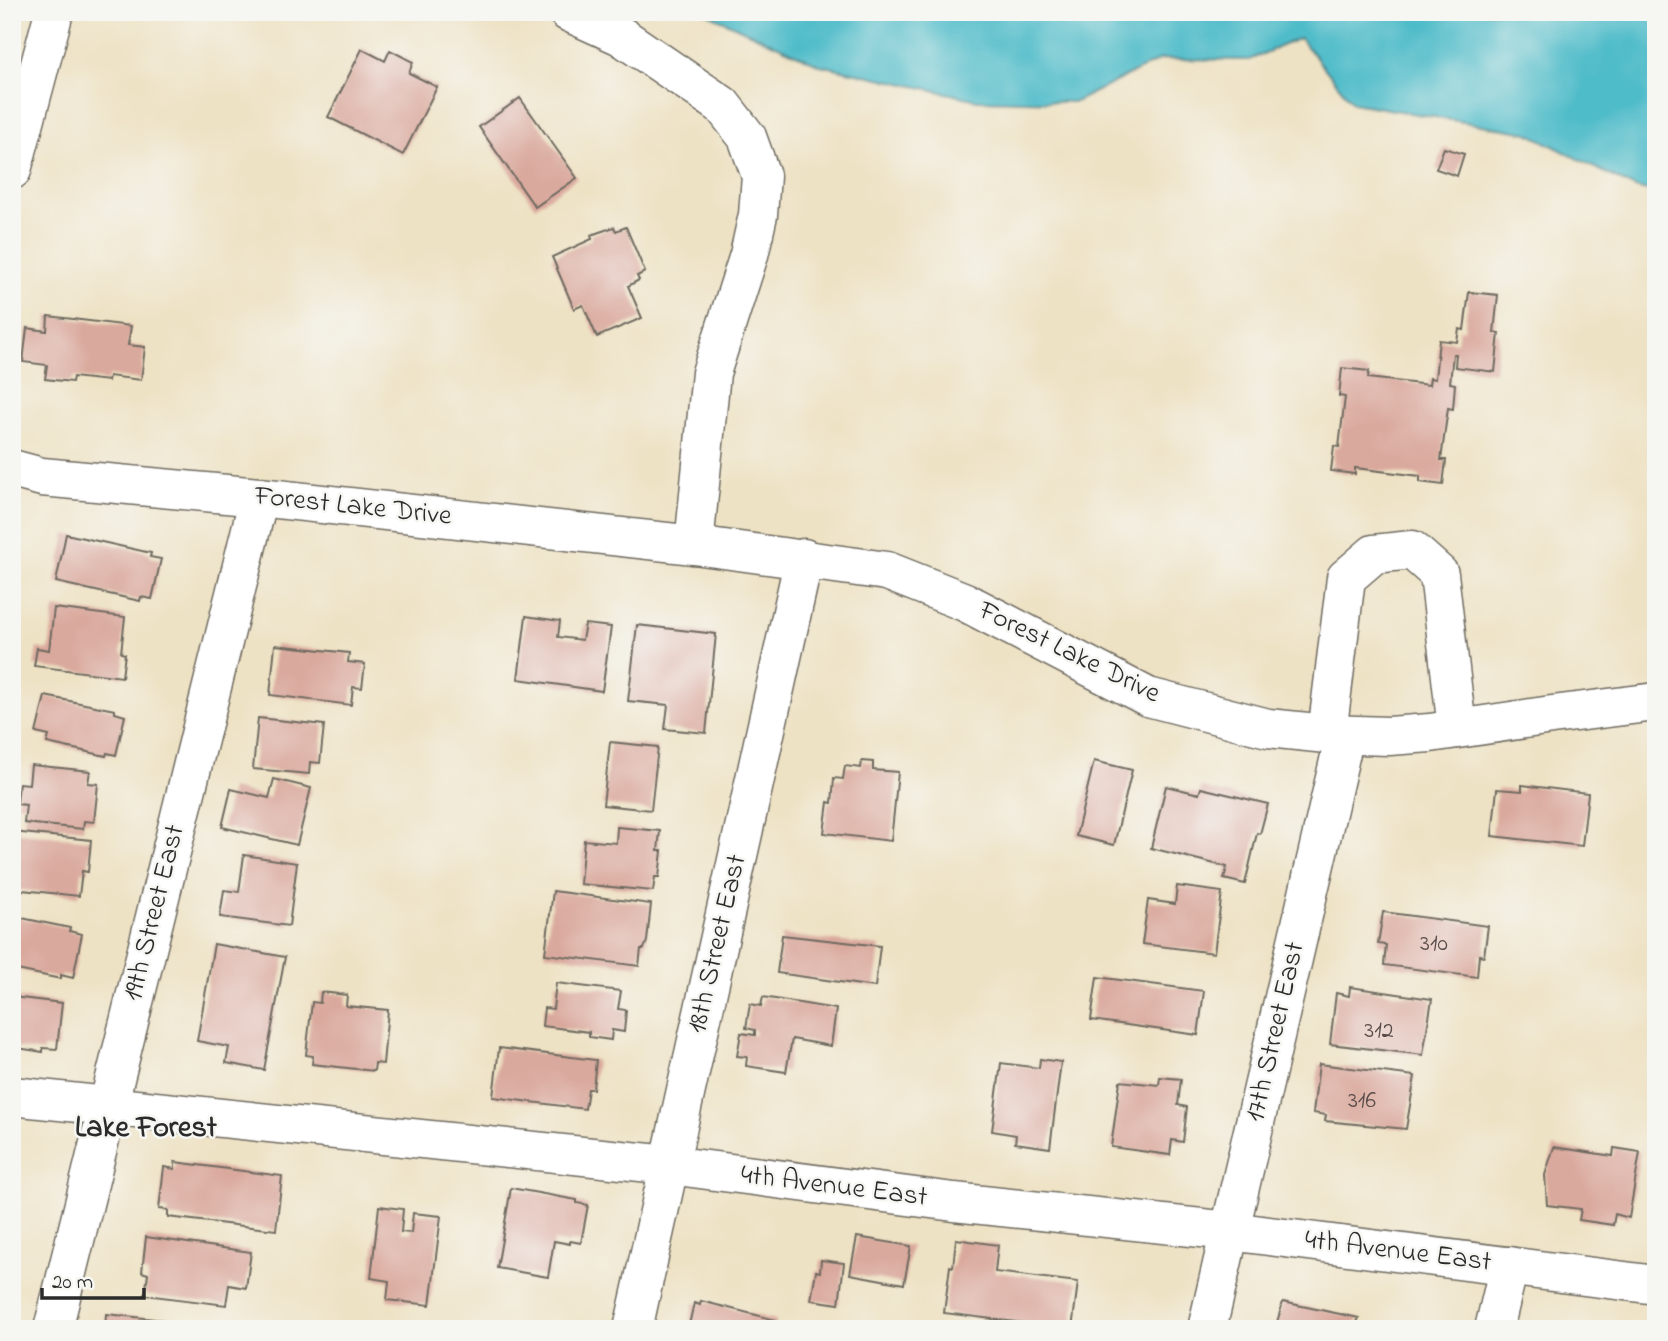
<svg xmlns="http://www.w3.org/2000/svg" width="1668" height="1341" font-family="'Indie Flower',sans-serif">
	<rect width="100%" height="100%" fill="#f6f6f2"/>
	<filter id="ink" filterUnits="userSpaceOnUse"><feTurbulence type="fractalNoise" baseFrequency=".0143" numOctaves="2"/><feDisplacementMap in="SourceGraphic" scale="14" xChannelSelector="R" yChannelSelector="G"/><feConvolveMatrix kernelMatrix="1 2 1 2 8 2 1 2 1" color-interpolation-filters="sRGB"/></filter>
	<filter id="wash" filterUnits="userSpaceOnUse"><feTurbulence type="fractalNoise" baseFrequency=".00686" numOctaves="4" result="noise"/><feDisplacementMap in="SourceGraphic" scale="28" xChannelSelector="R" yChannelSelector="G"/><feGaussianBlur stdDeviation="1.57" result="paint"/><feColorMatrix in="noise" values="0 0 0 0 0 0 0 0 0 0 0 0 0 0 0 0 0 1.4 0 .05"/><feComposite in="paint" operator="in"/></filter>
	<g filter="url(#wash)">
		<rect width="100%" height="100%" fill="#eee2c4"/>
		<polygon fill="#4fbcc9" stroke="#3d747a" stroke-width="2" points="704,12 1656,12 1656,193 1635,188 1528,133 1353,103 1300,38 1249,60 1161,59 1075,102 978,100 820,65"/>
		<g id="blocks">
			<g fill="#daa99d">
				<polygon points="362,49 385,61 390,50 413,62 409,73 437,87 403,155 328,117"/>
				<polygon points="520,98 577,178 535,207 479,127"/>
				<polygon points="1444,148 1464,154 1457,176 1436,169"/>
				<polygon points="614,227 616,231 626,227 645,272 637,276 639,280 628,286 642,318 597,337 583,305 574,309 552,257 592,239 591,235"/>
				<polygon points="1469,292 1498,295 1494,333 1499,333 1495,372 1455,367 1456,354 1453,354 1450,383 1455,384 1453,409 1448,408 1441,460 1446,460 1443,485 1420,482 1420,476 1355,468 1355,474 1331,471 1334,446 1339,447 1345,397 1339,396 1342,368 1369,371 1368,378 1429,385 1430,378 1435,379 1439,340 1457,342 1459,329 1464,330"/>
				<polygon points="48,316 131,326 128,345 145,347 141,380 109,376 108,381 73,377 72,382 45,379 47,365 23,362 27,328 47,331"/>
				<polygon points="66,534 151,553 150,557 161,559 152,599 141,597 140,601 56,582"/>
				<polygon points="54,608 125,617 121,653 125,654 122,677 34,666 37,648 49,650"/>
				<polygon points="526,616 560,621 558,637 582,640 585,624 611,627 602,691 518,679"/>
				<polygon points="637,625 716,634 706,733 665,729 668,705 628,701"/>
				<polygon points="275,645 349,653 348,662 365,664 362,688 353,687 351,705 270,695"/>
				<polygon points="45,696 115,710 115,713 125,716 116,755 107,753 106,756 47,743 49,736 36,733"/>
				<polygon points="258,718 324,725 320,763 310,762 309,774 253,769"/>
				<polygon points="610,742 658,747 651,810 603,805"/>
				<polygon points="862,761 873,762 873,770 898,772 891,841 824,833 828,802 832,803 834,778 843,779 845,766 861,768"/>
				<polygon points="1094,761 1132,770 1114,845 1076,836"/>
				<polygon points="31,765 90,771 88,783 98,784 94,822 84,821 83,829 24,823 26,805 17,804 19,783 29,784"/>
				<polygon points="274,779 311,788 297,845 222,827 231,789 269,798"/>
				<polygon points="1522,785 1588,793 1582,846 1492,836 1497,789 1522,791"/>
				<polygon points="1166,786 1199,794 1201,788 1268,804 1260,834 1257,833 1245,884 1224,879 1227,867 1151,848"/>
				<polygon points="617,827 660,831 658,851 662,851 659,877 655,877 653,891 580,884 584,840 616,843"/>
				<polygon points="12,832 91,840 88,872 82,871 79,896 13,889 16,859 12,859"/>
				<polygon points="244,855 297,863 289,926 220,917 224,890 239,892"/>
				<polygon points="1177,886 1222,892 1214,953 1142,944 1148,900 1175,904"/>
				<polygon points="553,891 651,904 647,941 644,949 641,949 639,966 545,954"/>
				<polygon points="1383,912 1488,926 1484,956 1479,955 1477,977 1384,965 1386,945 1378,944"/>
				<polygon points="12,916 70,928 69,931 82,934 73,978 61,975 61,979 12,969"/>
				<polygon points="782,935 880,946 875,987 777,973"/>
				<polygon points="214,944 285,957 264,1070 226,1063 229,1047 197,1041"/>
				<polygon points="1097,977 1204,991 1198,1035 1091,1020"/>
				<polygon points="556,983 621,991 618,1009 626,1010 624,1032 612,1030 611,1040 589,1037 589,1032 542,1026 544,1008 553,1009"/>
				<polygon points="1350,987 1432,999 1423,1055 1330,1044 1336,993 1349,996"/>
				<polygon points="321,992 347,995 346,1006 388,1010 383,1064 375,1063 374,1071 312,1064 313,1056 306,1055 312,1002 320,1003"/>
				<polygon points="12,997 62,1003 57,1049 43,1048 43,1052 17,1048 17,1046 12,1045"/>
				<polygon points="763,997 836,1009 831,1046 792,1039 786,1072 746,1066 747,1057 737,1056 741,1033 755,1035 755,1030 746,1028 750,1004 761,1006"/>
				<polygon points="499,1048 596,1060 593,1089 588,1089 585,1109 493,1097"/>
				<polygon points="1040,1059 1061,1062 1050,1148 1015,1143 1016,1135 992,1131 1001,1063 1039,1068"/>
				<polygon points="1319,1064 1415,1076 1406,1129 1325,1121 1326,1115 1313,1113"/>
				<polygon points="1160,1077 1181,1079 1178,1105 1187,1107 1183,1142 1172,1140 1170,1155 1111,1147 1120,1081 1159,1085"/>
				<polygon points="1554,1147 1613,1156 1614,1148 1640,1152 1629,1218 1615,1214 1613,1225 1579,1220 1581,1209 1547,1205 1545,1175"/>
				<polygon points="175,1162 282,1176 276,1230 168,1217 168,1210 159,1209 164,1167 175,1169"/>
				<polygon points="511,1188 577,1200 577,1203 588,1205 581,1243 570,1241 570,1244 554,1241 548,1277 497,1268"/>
				<polygon points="379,1206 403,1209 401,1232 411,1233 413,1213 441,1216 430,1305 387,1300 389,1281 371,1278"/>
				<polygon points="146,1237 251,1252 246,1288 229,1285 226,1305 145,1295 148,1274 142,1272"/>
				<polygon points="857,1237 911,1246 904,1284 850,1274"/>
				<polygon points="956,1239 998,1245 995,1272 1078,1282 1072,1329 944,1313 950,1266 953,1267"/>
				<polygon points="821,1260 844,1263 839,1304 811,1300 816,1271 820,1272"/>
				<polygon points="701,1301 776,1320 774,1329 688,1329 694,1303 700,1305"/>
				<polygon points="1283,1302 1359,1318 1354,1329 1275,1329"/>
				<polygon points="106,1314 163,1320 162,1329 105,1329"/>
			</g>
		</g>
	</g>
	<g filter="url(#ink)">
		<use href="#blocks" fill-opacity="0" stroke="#6f6b61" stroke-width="2"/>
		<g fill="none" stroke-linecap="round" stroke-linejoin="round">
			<g stroke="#6f6b61" stroke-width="41">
				<g id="minor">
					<polyline points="568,12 621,36 722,105 747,137 761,176 758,215 749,255 711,373 694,545"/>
					<polyline points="12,170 54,12"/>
					<polyline points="12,469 42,477 259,497 694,545 887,571 965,602 1148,697 1268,728 1327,734 1389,736 1430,733 1552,715 1656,702"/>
					<polyline points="1327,734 1346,578 1374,554 1412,550 1439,574 1457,729"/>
					<polyline points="12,1096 669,1165 954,1202 1230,1231 1656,1285"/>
					<polyline points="53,1329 259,497"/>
					<polyline points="633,1329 804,558"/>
					<polyline points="1207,1329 1345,735"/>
					<polyline points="1494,1329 1509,1266"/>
				</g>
			</g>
			<use href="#minor" stroke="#fff" stroke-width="38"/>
		</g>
	</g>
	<g text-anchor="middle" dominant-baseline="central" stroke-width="5" stroke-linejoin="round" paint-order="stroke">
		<g font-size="24" fill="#574a48">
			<text x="1434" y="944">310</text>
			<text x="1379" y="1031">312</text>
			<text x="1362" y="1101">316</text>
		</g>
		<g font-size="28" fill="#2b2b2b" stroke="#f6f6f2">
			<text transform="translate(353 507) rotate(6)">Forest Lake Drive</text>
			<text transform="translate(1069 653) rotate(26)">Forest Lake Drive</text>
			<text transform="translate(155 913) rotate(-76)">19th Street East</text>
			<text transform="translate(718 944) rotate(-77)">18th Street East</text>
			<text transform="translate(1276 1032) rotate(-77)">17th Street East</text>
			<text transform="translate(834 1187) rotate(7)">4th Avenue East</text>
			<text transform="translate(1398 1252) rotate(7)">4th Avenue East</text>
		</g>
		<g font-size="30" font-weight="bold" fill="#2b2b2b" stroke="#f6f6f2">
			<text x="146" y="1129">Lake Forest</text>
		</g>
	</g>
	<rect width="1668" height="1341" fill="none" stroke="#f6f6f2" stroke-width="42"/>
	<path d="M42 1288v10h102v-10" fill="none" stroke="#2b2b2b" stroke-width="3.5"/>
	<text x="52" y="1288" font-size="21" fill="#2b2b2b" stroke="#f6f6f2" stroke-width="5" paint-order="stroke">20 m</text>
</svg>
